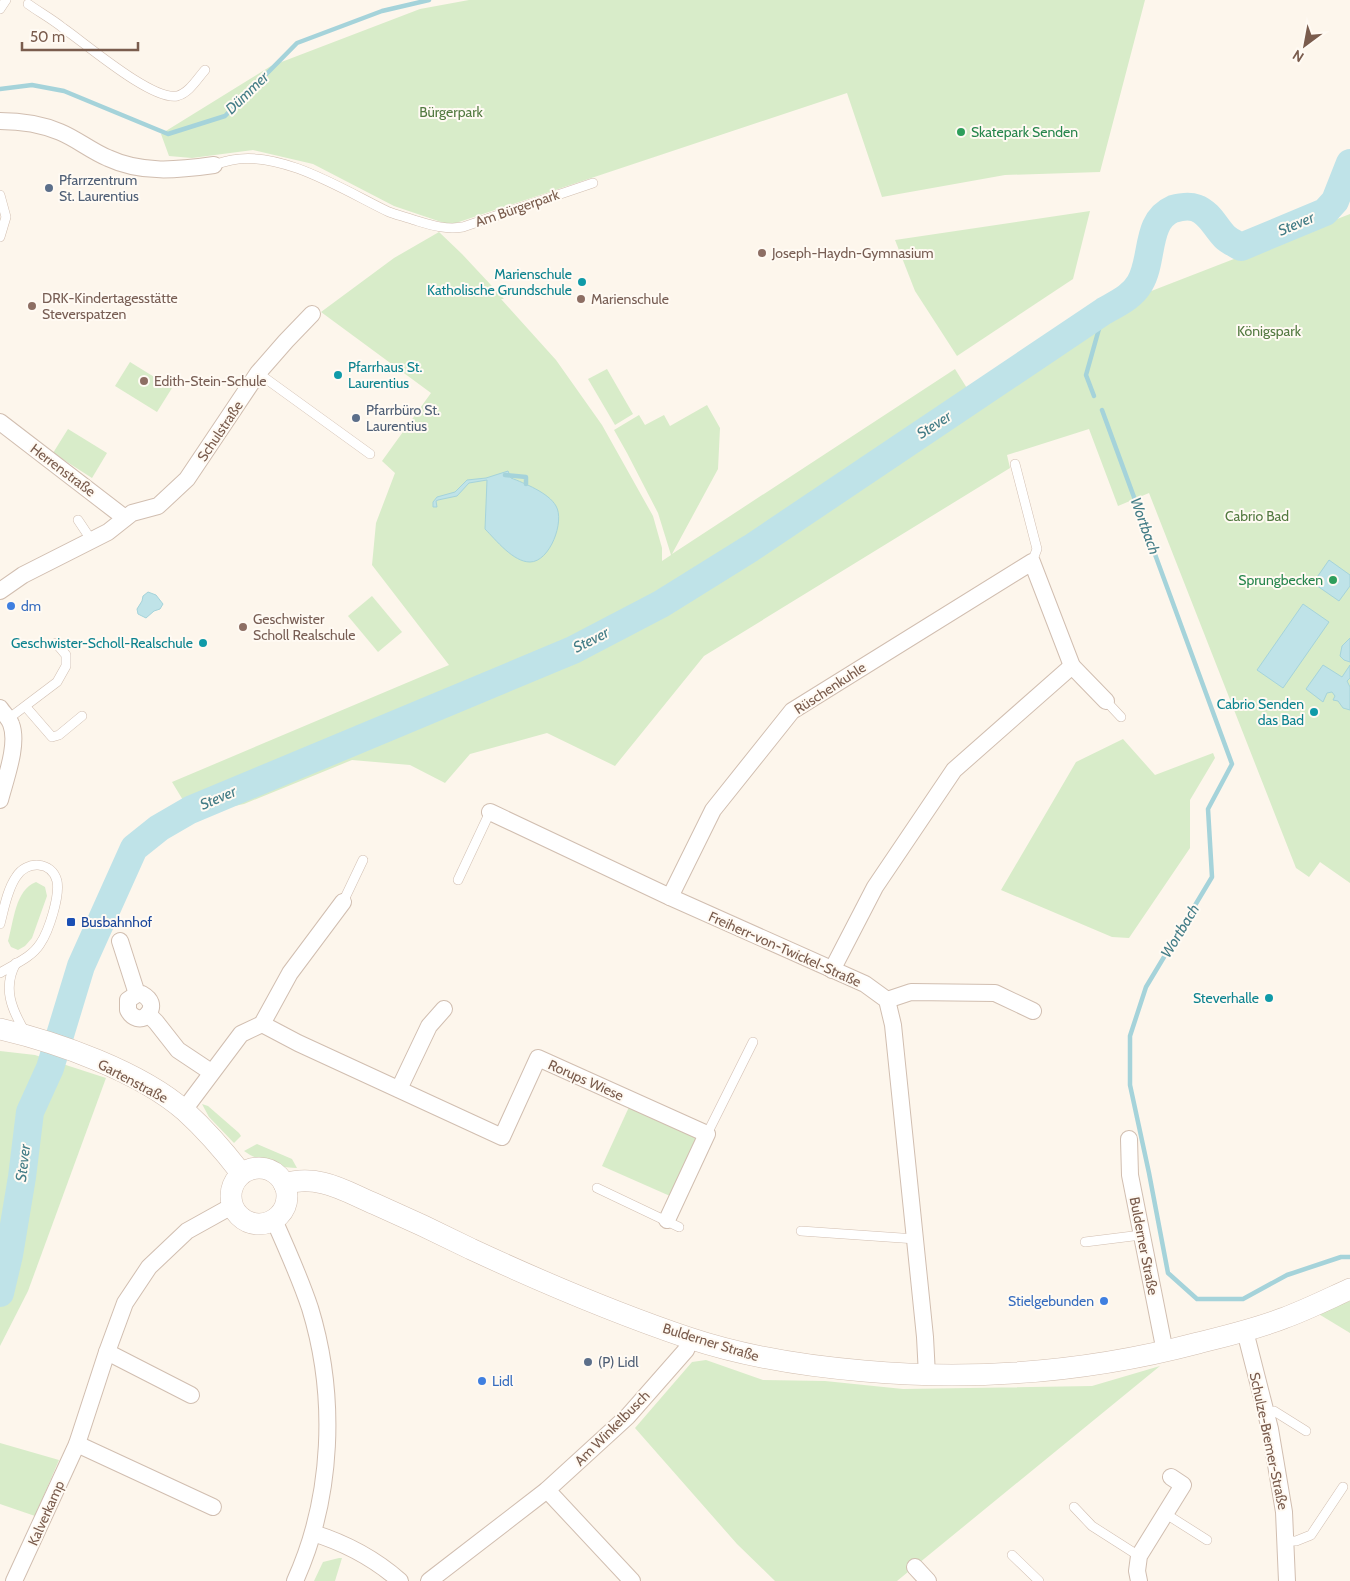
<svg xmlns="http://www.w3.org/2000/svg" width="1350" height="1581" font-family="Cabin,sans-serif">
	<rect width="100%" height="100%" fill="#fdf6ec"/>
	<g fill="#d8ecc9">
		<polygon points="469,0 1145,0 1100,172 1005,175 882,197 847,93 450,225 394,206 313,164 253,150 192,158 169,156 161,134 271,66 420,9"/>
		<polygon points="1090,211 1073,279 957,356 915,291 895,240"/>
		<polygon points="1350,214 1350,883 1320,862 1309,877 1296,868 1149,493 1118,506 1089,429 1007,455 1010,468 704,656 615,766 547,733 470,754 445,783 410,765 352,760 244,804 192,815 172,782 449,665 372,565 376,523 395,473 382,461 431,393 321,312 394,258 439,232 462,254 504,299 501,299 556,360 602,425 653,516 662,548 662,561 671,555 658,513 627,453 614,430 639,415 645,425 664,415 670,426 707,405 720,428 718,469 672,554 955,369 975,401 1141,295"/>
		<polygon points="130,362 172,388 157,412 115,386"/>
		<polygon points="607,369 633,414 615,425 588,379"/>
		<polygon points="68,429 107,453 92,478 53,453"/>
		<polygon points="372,596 402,632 378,652 348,616"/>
		<polygon points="1123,739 1155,775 1213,753 1215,758 1190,800 1190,848 1129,938 1112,937 1001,890 1076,762"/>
		<path d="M36,882l9,5 2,9 -15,42 -7,8 -7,4 -7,-3 -3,-6c6,-20 7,-51 28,-59z"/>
		<polygon points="0,1051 35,1055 106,1078 28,1291 0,1346"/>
		<polygon points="202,1104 208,1106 239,1133 241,1136 234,1143 209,1117"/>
		<polygon points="629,1107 697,1138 670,1196 602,1166"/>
		<path d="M257,1144l35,15 5,9c-17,0 -39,-7 -53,-17z"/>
		<polygon points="1350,1301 1350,1333 1317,1313"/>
		<polygon points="706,1360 763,1380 825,1381 903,1389 1092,1386 1160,1366 897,1581 775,1581 737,1544 635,1428 692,1362"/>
		<polygon points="0,1443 59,1460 35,1516 0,1504"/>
		<polygon points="339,1558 342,1558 335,1581 314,1581 323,1562"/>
	</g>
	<g fill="#bfe3e8" stroke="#a5d3da">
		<path d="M508,471l3,7c13,5 38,15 45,28 9,15 -6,56 -26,56 -17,0 -34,-22 -45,-33l2,-49 -18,3 -12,13 -19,4 -2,1 1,6h-4v-5l4,-5 18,-5 12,-12 19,-2z"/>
		<polygon points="1329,560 1350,575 1350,586 1339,601 1313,583"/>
		<polygon points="148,592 156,595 163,604 160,609 154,611 146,618 138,614 137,609 142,601 143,596"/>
		<polygon points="1303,604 1329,622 1283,688 1257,670"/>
		<polygon points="1350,638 1350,662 1344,660 1340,656 1342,646"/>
		<polygon points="1323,665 1342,677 1350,665 1350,678 1347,681 1350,687 1350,710 1343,708 1338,701 1333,700 1335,696 1332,692 1327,693 1323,702 1306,689"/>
	</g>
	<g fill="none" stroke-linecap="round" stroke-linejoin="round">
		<g stroke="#a5d3da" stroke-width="4.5">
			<polyline points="0,89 32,85 64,91 168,134 225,116 297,43 382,11 429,0"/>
			<polyline points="1094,396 1086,375 1104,311"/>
			<polyline points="1102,410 1232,764 1208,809 1212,877 1146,987 1130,1036 1130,1085 1149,1173 1168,1273 1197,1299 1243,1299 1287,1275 1341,1257 1350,1257"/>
			<polyline points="505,475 526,477 526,484"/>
		</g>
		<path stroke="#bfe3e8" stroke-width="28" d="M0,1293l9,-38 13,-78 8,-65 20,-44 31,-102 53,-118 25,-20 31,-18 383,-160 88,-46 90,-56 353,-237c14,-8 28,-14 36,-28 14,-24 5,-62 33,-74 7,-2 15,-4 23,-1 14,5 19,19 29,29 4,4 11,7 16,10l84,-35 10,-11 15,-38"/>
		<g stroke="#d1beb0" stroke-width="10">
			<g id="service">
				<path d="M28,4c11,8 24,15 35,24 22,15 89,73 114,68 12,-3 20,-17 28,-26"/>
				<polyline points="0,9 6,0"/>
				<path d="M214,165c6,-2 12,-4 18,-5 50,-10 113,31 157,52 8,3 17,5 25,8 17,5 31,10 49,7l130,-44"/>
				<polyline points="0,195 6,217 0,237"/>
				<polyline points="258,373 370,454"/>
				<polyline points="1015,464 1037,549 1032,562"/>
				<polyline points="78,520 92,541"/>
				<polyline points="1106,701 1121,717"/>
				<polyline points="26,707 52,737 59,735 82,716"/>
				<polyline points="8,719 57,682 66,666 66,655 56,643"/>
				<polyline points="458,880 490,812"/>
				<polyline points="343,902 363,860"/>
				<path d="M0,924c4,-15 7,-34 16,-47 10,-17 36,-16 41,4 3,15 -8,50 -17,63 -9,14 -26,20 -40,29"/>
				<path d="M16,963c-14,25 -4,47 9,69"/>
				<polyline points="707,1134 753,1042"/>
				<polyline points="597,1188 679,1227"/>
				<polyline points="801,1231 916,1239"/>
				<polyline points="1085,1242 1141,1235"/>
				<polyline points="1266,1413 1274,1411 1306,1431"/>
				<polyline points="1074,1507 1092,1526 1139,1556"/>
				<polyline points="1166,1514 1207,1540"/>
				<polyline points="1286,1541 1296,1541 1311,1535 1343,1487"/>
				<polyline points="1012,1555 1039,1581"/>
			</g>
		</g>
		<g stroke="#d1beb0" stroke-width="18">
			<g id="minor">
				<path d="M0,121c21,0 41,3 60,11 17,7 31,19 48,26 34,16 70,12 106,7"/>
				<polyline points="0,422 125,518"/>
				<polyline points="0,591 23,575 108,532 132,513 158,506 187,479 258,373 286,341 312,314"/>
				<path d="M0,708c3,5 9,10 11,16 8,20 -6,56 -11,76"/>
				<polyline points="490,812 670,897 865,984 887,1000 893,1025 925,1337 927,1375"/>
				<polyline points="670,897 713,810 792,711 1032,562 1072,666 1106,701"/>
				<path d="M120,941l17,53h5c9,5 12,12 6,20l8,8 22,28 33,22"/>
				<polyline points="832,970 875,887 954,770 1072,666"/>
				<path d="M137,994l-9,6v10c4,8 13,12 20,4"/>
				<polyline points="887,1000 911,992 995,993 1033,1011"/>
				<polyline points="262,1024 298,1043 502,1137 538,1058 707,1134 667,1220"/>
				<polyline points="399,1089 429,1026 444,1009"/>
				<polyline points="184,1110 241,1034 262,1024 290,973 343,902"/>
				<polyline points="1129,1139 1130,1175 1165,1352"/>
				<path d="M274,1220c13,29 26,58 36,88 27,88 23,189 -15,273"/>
				<polyline points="1245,1331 1270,1429 1284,1512 1287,1581"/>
				<polyline points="107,1352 191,1395"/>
				<polyline points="77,1444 213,1507"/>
				<polyline points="547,1490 632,1581"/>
				<path d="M313,1533c32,10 61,25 87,48"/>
				<polyline points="915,1567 928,1581"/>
				<polyline points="14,1581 77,1444 107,1352 125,1303 149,1267 187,1231 232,1206"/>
				<polyline points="429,1581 547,1490 628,1416 686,1350 691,1339"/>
				<polyline points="1139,1581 1137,1571 1139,1556 1183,1485 1171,1477"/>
			</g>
		</g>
		<g stroke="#d1beb0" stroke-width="22">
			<g id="tertiary">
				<path d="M0,1029c57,13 141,43 185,82 21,19 39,40 56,62"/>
				<circle cx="259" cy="1196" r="28"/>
				<path d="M284,1184c13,-4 26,-4 39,-1 18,4 35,14 52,21 32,14 64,29 96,45 71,33 144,64 218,89 57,19 115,28 175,33 113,10 224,1 334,-28 28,-7 58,-14 86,-25 22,-8 44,-19 66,-29"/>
			</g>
		</g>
		<use href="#service" stroke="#fff" stroke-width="9"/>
		<use href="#minor" stroke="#fff" stroke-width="16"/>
		<use href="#tertiary" stroke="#fff" stroke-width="21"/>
	</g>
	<g fill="#2e9e5b" stroke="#fffaf3" stroke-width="2">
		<circle cx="961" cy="132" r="5"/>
		<circle cx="1333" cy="580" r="5"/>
	</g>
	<g fill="#5c6f8a" stroke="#fffaf3" stroke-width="2">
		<circle cx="49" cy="188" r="5"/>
		<circle cx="356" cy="418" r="5"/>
		<circle cx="588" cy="1362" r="5"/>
	</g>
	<g fill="#8d6e63" stroke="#fffaf3" stroke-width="2">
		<circle cx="762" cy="253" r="5"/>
		<circle cx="581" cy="299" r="5"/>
		<circle cx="32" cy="306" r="5"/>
		<circle cx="144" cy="381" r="5"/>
		<circle cx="243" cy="627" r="5"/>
	</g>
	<g fill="#0f9aa8" stroke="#fffaf3" stroke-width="2">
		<circle cx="582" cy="282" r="5"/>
		<circle cx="338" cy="375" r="5"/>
		<circle cx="203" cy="643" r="5"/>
		<circle cx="1314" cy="712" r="5"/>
		<circle cx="1269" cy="998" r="5"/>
	</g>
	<g fill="#3f7fe0" stroke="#fffaf3" stroke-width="2">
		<circle cx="11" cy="606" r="5"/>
		<circle cx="1104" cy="1301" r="5"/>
		<circle cx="482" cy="1381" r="5"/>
	</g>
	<rect fill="#1a4fb4" stroke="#fffaf3" stroke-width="2" x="66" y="917" width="10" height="10" rx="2.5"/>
	<g text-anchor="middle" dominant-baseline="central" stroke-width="4" stroke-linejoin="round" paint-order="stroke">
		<g font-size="14" fill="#537a41" stroke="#fffaf3">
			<text x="451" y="112">Bürgerpark</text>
			<text x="1269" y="331">Königspark</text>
			<text x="1257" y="516">Cabrio Bad</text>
		</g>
		<g font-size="14" fill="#27864d" stroke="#fffaf3" text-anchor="start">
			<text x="971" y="132">Skatepark Senden</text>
			<text x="1323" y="580" text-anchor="end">Sprungbecken</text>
		</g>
		<g font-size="14" fill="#4e5e75" stroke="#fffaf3" text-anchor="start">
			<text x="59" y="180">Pfarrzentrum<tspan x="59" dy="16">St. Laurentius</tspan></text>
			<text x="366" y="410">Pfarrbüro St.<tspan x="366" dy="16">Laurentius</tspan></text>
			<text x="598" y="1362">(P) Lidl</text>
		</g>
		<g font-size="14" fill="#7a5c4d" stroke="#fffaf3">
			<text transform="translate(517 208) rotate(-19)">Am Bürgerpark</text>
			<text transform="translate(220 431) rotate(-56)">Schulstraße</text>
			<text transform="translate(63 470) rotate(37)">Herrenstraße</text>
			<text transform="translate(830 688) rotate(-33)">Rüschenkuhle</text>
			<text transform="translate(785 949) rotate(24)">Freiherr-von-Twickel-Straße</text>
			<text transform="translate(586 1080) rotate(24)">Rorups Wiese</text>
			<text transform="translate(133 1081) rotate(28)">Gartenstraße</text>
			<text transform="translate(1144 1246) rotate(79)">Bulderner Straße</text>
			<text transform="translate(711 1342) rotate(17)">Bulderner Straße</text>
			<text transform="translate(612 1428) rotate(-45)">Am Winkelbusch</text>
			<text transform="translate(1269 1441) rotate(78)">Schulze-Bremer-Straße</text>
			<text transform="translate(46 1513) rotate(-66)">Kalverkamp</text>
		</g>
		<g font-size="14" fill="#785e54" stroke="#fffaf3" text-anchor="start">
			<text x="772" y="253">Joseph-Haydn-Gymnasium</text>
			<text x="42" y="298">DRK-Kindertagesstätte<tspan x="42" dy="16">Steverspatzen</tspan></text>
			<text x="591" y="299">Marienschule</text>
			<text x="154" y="381">Edith-Stein-Schule</text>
			<text x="253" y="619">Geschwister<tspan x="253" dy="16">Scholl Realschule</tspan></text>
		</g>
		<g font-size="14" fill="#0d838f" stroke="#fffaf3" text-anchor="end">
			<text x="572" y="274">Marienschule<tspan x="572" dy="16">Katholische Grundschule</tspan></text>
			<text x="348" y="367" text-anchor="start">Pfarrhaus St.<tspan x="348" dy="16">Laurentius</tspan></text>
			<text x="193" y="643">Geschwister-Scholl-Realschule</text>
			<text x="1304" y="704">Cabrio Senden<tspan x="1304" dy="16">das Bad</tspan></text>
			<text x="1259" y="998">Steverhalle</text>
		</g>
		<g font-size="14" fill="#366cbe" stroke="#fffaf3" text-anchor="start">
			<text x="21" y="606">dm</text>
			<text x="1094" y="1301" text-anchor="end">Stielgebunden</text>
			<text x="492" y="1381">Lidl</text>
		</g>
		<g font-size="14" fill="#164399" stroke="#fffaf3" text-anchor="start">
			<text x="81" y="922">Busbahnhof</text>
		</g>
		<g font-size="15" font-style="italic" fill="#437c86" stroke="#fffaf3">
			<text transform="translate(247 93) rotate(-44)">Dümmer</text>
			<text transform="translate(1296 224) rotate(-23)">Stever</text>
			<text transform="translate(934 425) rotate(-33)">Stever</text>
			<text transform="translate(1145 526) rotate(70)">Wortbach</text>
			<text transform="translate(591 640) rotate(-27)">Stever</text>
			<text transform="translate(218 798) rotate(-23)">Stever</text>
			<text transform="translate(1180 931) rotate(-59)">Wortbach</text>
			<text transform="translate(23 1163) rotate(-83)">Stever</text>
		</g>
	</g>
	<g transform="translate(1305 45) rotate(212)" stroke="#fffaf3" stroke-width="4" paint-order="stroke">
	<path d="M0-4L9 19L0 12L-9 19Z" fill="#7a5c4d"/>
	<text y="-8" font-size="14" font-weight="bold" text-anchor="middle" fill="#7a5c4d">N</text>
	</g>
	<path d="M22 42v8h116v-8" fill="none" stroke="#7a5c4d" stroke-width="2.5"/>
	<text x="30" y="42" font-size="15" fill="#7a5c4d" stroke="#fffaf3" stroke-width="4" paint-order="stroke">50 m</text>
</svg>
